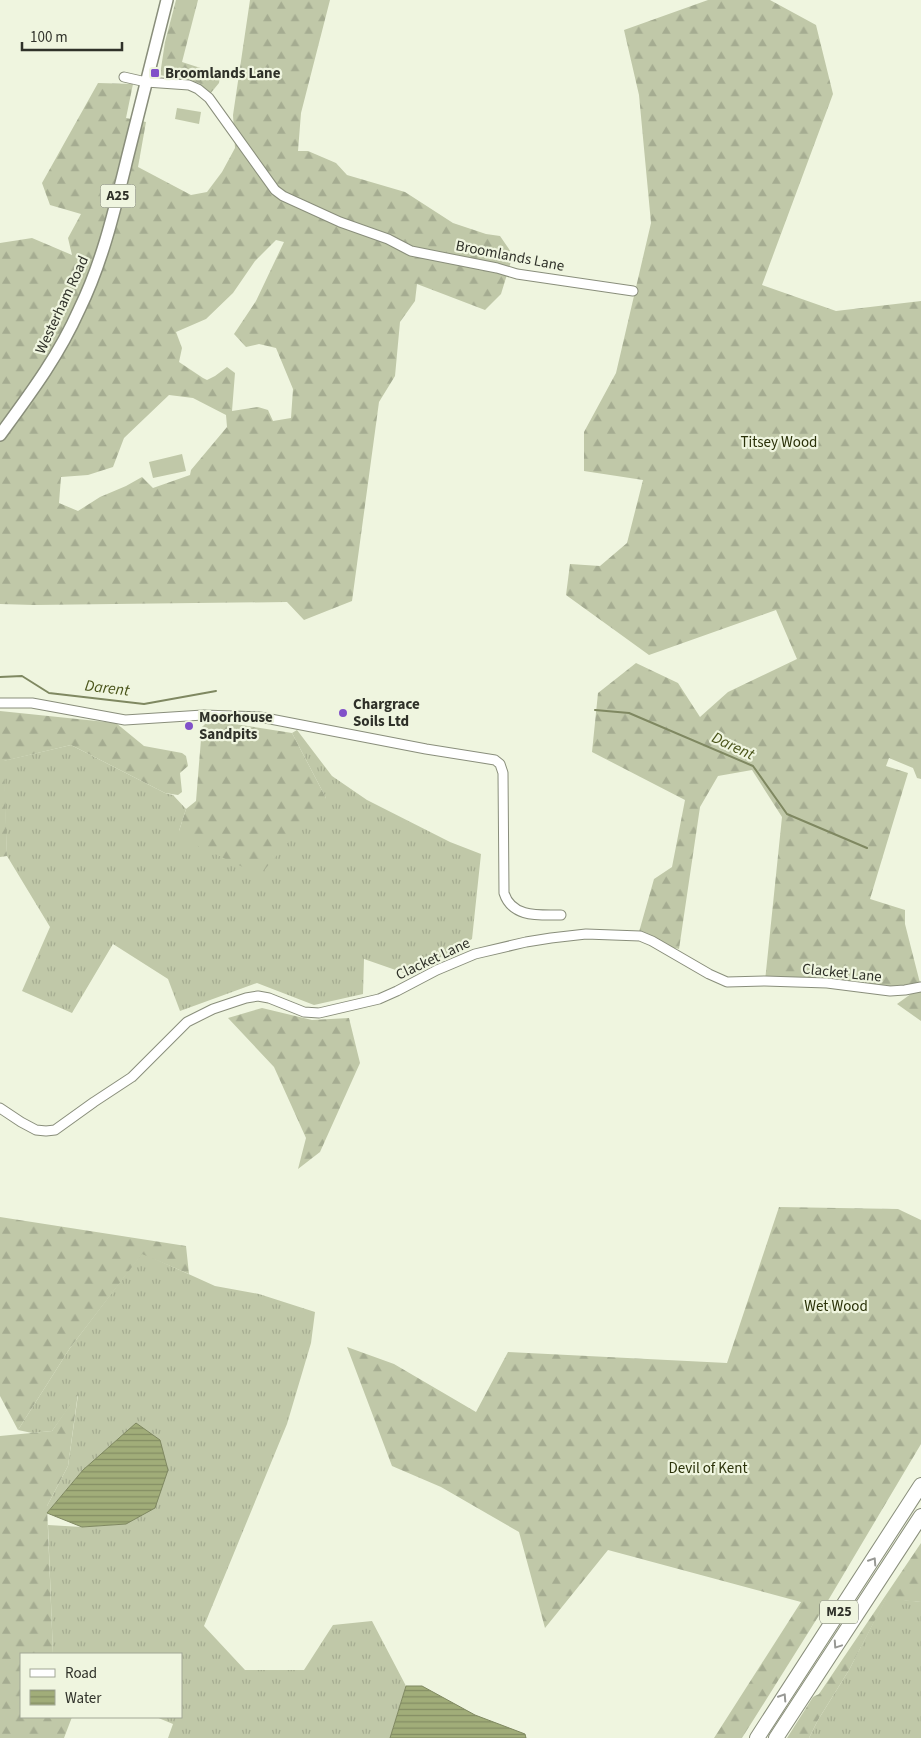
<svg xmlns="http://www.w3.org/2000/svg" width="921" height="1738" font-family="'Source Sans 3',sans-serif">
	<defs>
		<pattern id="grass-tufts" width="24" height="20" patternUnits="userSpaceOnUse" patternTransform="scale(1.25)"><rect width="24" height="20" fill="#c0c8a8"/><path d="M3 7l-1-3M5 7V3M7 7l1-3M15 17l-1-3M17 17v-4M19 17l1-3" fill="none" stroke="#a5ac91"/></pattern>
		<pattern id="forest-firs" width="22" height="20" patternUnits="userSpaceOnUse" patternTransform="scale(1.25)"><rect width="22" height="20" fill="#c0c8a8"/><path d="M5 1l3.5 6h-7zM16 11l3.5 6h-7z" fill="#a5ac91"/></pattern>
		<pattern id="water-rules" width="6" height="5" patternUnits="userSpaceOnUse" patternTransform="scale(1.25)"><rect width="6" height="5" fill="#a1ad79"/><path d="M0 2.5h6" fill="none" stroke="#848d63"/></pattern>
	</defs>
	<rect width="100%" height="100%" fill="#eff5df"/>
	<g fill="url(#grass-tufts)">
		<polygon points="297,730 332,776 367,800 450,842 481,854 472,939 410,975 364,959 363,994 314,1005 257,983 180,1011 168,979 113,944 72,1013 22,991 50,927 7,856 3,761 71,745 165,793 173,795 186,809 179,831 326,798 292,733"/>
		<polygon points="142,1253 215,1286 259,1294 315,1312 311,1343 287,1424 204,1626 245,1670 304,1670 333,1625 372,1621 406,1686 390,1738 168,1738 173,1724 156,1717 181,1717 181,1654 53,1654 48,1525 82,1527 126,1524 83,1470 47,1513 47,1506 68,1466 78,1395 52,1431 32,1433 18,1430 70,1348"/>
		<polygon points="886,1598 921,1602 921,1738 809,1738 818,1720 849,1670"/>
	</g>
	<g fill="url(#forest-firs)" fill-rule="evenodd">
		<polygon points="176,0 198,0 182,62 216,73 220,77 219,83 210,94 199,83 160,75 165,42"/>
		<path d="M250,0h80l-29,113 -3,38h10l28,12 11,12 58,17 48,31 33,11 14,2 13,19 -12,39 -16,16 -68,-26 -2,17 -15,21 -5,54 -16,26 -27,199 -48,19 -17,-18 -253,3 -34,-1v-361l32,-5 40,17 -4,-17 13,-24 -31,-9 -8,-22 56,-100 35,1 -7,34 20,4 -8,45 53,28 16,-3 15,-20 13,-24 -2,-33zM276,240l8,2 -28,59 -22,33 12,13 13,-3 17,4 17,41 -2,29 -18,3 -5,-11 -10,-3 -26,4 3,-38 -8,-6 -12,9 -8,4 -4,-2 -24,-16 3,-14 -6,-16 30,-13 27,-26 22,-32zM169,395l24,3 33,17 1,12 -36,43 -1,5 -37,13 -11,-11 -16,9 -26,11 -22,14 -19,-8 2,-26 27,-2 25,-8 11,-29z"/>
		<polygon points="708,0 770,0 816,25 833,94 762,285 836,311 921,301 921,779 917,778 913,768 889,758 886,766 908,773 870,899 905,910 905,924 921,987 921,1021 897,1004 919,988 905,990 765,981 782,817 752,770 718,776 700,807 679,949 637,939 654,879 672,867 685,800 592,752 598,693 636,663 678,683 700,717 728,692 797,659 776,610 649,655 566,595 570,564 600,566 627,543 643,480 584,471 584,432 616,373 651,223 639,95 624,30"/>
		<polygon points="0,711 116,723 144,746 182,753 186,756 188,766 180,773 182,792 178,795 165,793 71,745 4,761 7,856 0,857"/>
		<polygon points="209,720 292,733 326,798 260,875 196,845 179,831 186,809 196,801 202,727"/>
		<polygon points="262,1008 312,1020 349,1018 360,1063 320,1152 298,1169 306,1138 274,1067 228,1018"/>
		<polygon points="779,1207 898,1209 921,1220 921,1444 823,1609 742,1738 714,1738 801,1602 608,1550 545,1628 519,1532 441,1487 392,1466 347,1347 394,1364 476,1412 508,1352 727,1363"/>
		<polygon points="0,1217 186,1246 189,1274 142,1254 70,1348 18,1430 0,1396"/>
		<polygon points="78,1393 68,1466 47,1506 53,1654 21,1654 21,1717 72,1717 64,1738 0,1738 0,1436 52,1431"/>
		<polygon points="921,1543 921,1602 886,1599 849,1670 818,1720 809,1738 787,1738 813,1697 819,1694"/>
	</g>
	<g fill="#c0c8a8">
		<polygon points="177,108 201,112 199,124 175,119"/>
		<polygon points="182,454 186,471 153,478 149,462"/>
	</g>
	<g fill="url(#water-rules)" stroke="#7f8861">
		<polygon points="136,1423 160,1440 168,1470 155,1508 126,1524 82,1527 47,1513 83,1470"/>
		<polygon points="406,1686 422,1686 475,1715 525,1734 526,1738 390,1738"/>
	</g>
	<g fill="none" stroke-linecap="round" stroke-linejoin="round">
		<g stroke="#7f8861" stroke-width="2">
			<polyline points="0,677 22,676 49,693 144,704 216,691"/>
			<polyline points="595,710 629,713 753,766 787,814 867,848"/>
		</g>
		<g stroke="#898e7b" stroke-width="11">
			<g id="minor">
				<polyline points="124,77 146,82 189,85 198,89 209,98 275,190 283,196 340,222 388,239 411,251 497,268 517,274 633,291"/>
				<path d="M0,703h32l93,17 78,-5 57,2 166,32 69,11 5,4 3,9 1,120c8,25 35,22 57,22"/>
				<polyline points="0,1108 21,1122 36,1130 46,1131 55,1130 94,1102 132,1077 187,1022 213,1009 246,998 258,996 269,998 304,1012 319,1013 379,999 397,991 437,970 475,954 526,942 551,938 586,934 640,936 652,941 709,974 727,982 765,981 827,983 890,991 905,990 921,987"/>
			</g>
		</g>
		<g stroke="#898e7b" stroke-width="14">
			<path id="major" d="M0,435c30,-41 58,-78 79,-125 24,-49 36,-102 49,-155 13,-52 26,-103 39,-155"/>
		</g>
		<g stroke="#898e7b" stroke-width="16">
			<g id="highway">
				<polyline points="757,1738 921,1485"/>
				<polyline points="776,1738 921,1516"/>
			</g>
		</g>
		<use href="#minor" stroke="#fff" stroke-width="9"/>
		<use href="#major" stroke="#fff" stroke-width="11"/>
		<use href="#highway" stroke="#fff" stroke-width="14"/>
	</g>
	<defs><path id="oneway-chevron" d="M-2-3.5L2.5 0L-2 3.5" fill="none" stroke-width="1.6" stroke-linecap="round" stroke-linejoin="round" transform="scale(1.25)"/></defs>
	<g stroke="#979894">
		<use href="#oneway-chevron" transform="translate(873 1561) rotate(-57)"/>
		<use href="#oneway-chevron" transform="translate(837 1645) rotate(124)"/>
		<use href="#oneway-chevron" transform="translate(783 1697) rotate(-57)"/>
	</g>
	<g fill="#8151c9" stroke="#eff5df" stroke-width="2">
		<rect x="150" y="68" width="10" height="10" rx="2.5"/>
		<circle cx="343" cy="713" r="5"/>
		<circle cx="189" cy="726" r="5"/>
	</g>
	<g text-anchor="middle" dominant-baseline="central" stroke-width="4.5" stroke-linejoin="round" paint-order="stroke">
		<g fill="#eff5df" stroke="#696c60" stroke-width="1">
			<rect x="100.5" y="184.5" width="35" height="23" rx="4"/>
			<rect x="820" y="1600.5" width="38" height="23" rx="4"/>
		</g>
		<g font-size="14" font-weight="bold" fill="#2f3129">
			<text x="118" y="196">A25</text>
			<text x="839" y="1612">M25</text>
		</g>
		<g font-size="15" font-weight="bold" fill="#2f3129" stroke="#eff5df" text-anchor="start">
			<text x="165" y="73">Broomlands Lane</text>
			<text x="353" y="704">Chargrace<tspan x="353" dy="17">Soils Ltd</tspan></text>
			<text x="199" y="717">Moorhouse<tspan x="199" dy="17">Sandpits</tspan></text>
		</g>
		<g font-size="15" fill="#2f3129" stroke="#eff5df">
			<text transform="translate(510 256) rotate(11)">Broomlands Lane</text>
			<text transform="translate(62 305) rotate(-65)">Westerham Road</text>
			<text transform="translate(433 959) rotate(-25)">Clacket Lane</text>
			<text transform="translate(842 973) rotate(6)">Clacket Lane</text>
		</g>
		<g font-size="15" fill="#2a3108" stroke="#eff5df">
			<text x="779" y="442">Titsey Wood</text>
			<text x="836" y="1306">Wet Wood</text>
			<text x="708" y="1468">Devil of Kent</text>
		</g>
		<g font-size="16" font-style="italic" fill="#4a541a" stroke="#eff5df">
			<text transform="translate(107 688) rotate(7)">Darent</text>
			<text transform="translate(733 746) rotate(25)">Darent</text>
		</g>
	</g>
	<rect x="20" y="1653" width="162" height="65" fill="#eff5df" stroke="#a2a796"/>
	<rect x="30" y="1669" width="25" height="8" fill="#ffffff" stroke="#a2a796"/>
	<text x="65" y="1678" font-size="15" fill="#2f3129">Road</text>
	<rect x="30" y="1690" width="25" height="15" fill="url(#water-rules)" stroke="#a2a796"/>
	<text x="65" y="1703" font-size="15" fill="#2f3129">Water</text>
	<path d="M22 42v8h100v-8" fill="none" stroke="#2f3129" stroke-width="2.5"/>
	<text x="30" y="42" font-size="15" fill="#2f3129" stroke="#eff5df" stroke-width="4" paint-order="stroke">100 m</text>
</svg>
